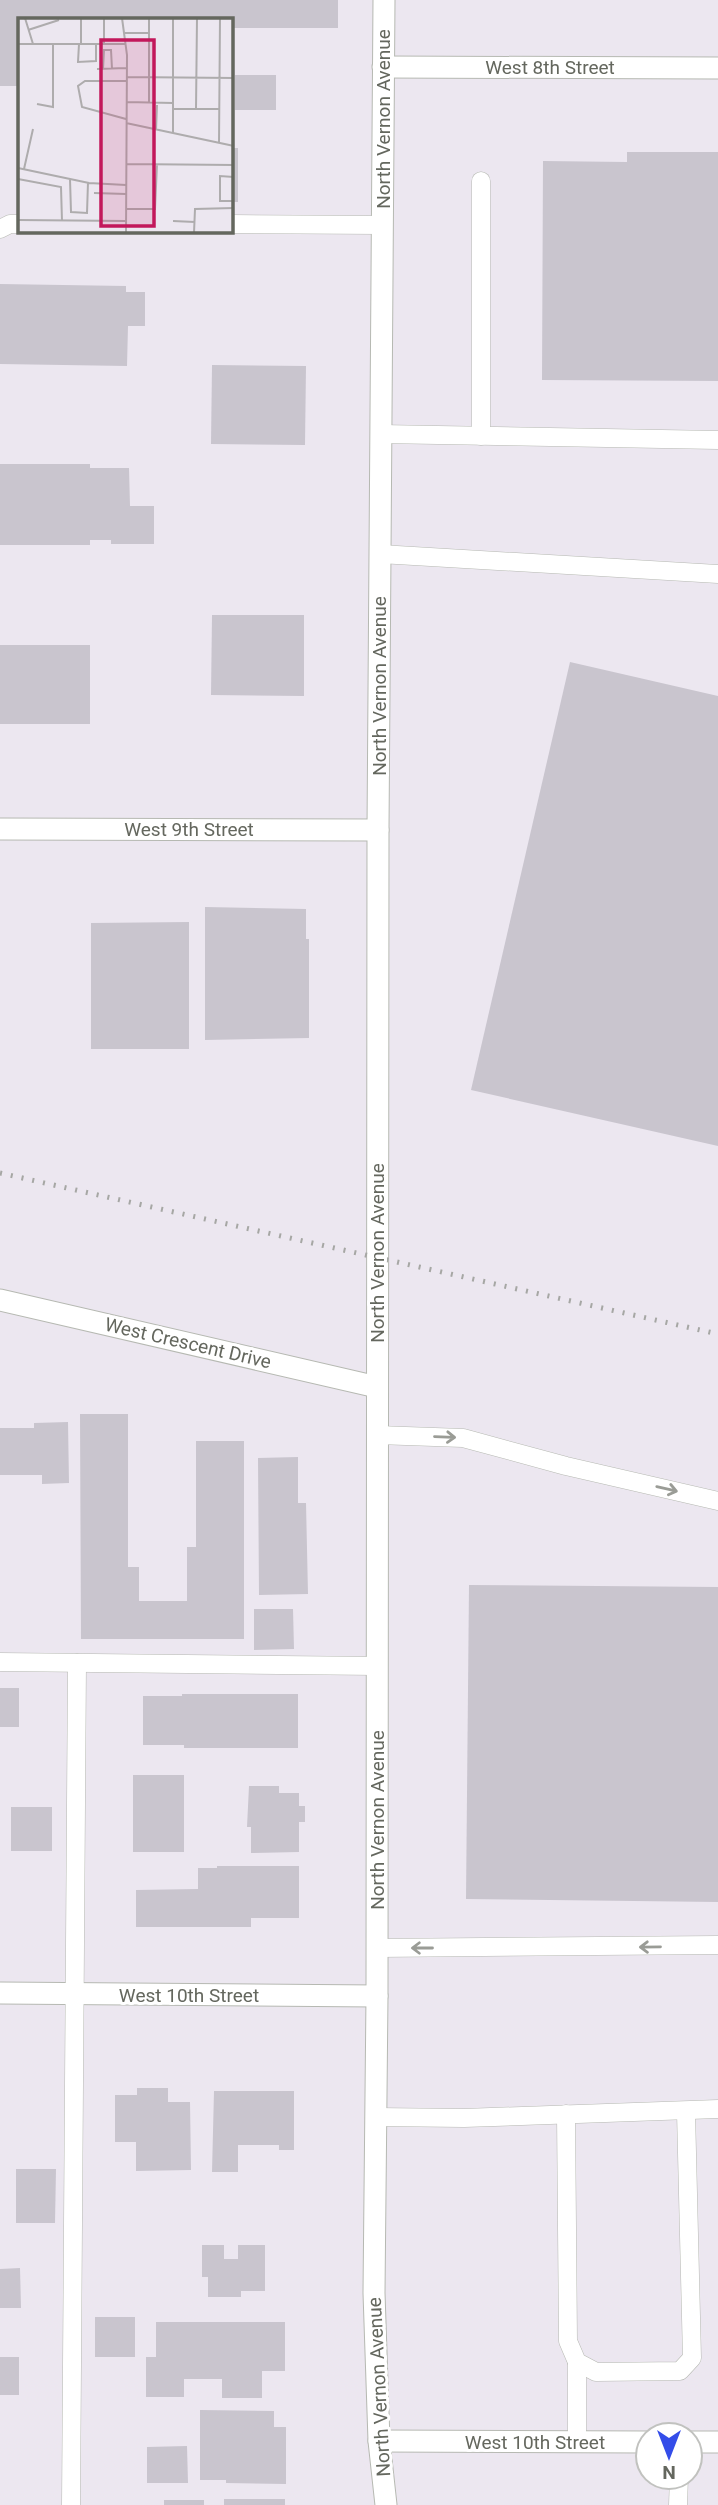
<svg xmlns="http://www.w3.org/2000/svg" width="718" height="2505" font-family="Roboto,sans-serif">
	<rect width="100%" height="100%" fill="#ece7f0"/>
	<g fill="#c9c5ce">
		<polygon points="0,0 338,0 338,28 231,28 231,19 19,19 19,86 0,86"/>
		<rect x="235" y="75" width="41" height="35"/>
		<rect x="231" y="148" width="7" height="54"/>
		<polygon points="627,152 718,152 718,381 542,380 543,161 627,162"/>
		<polygon points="0,284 126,286 126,292 145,292 145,326 128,326 127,366 0,364"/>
		<polygon points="212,365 306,366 305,445 211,444"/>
		<polygon points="0,464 90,464 90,468 129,468 130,506 154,506 154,544 111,544 111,540 90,540 90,545 0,545"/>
		<polygon points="212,615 304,615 304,696 211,695"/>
		<rect x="0" y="645" width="90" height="79"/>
		<polygon points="570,662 718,696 718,1146 471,1090"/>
		<polygon points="205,907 306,909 306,939 309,939 309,1038 205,1040"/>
		<polygon points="189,922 189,1049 91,1049 91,923"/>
		<polygon points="80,1414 128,1414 128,1567 139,1567 139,1601 187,1601 187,1547 196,1547 196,1441 244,1441 244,1639 81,1639"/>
		<polygon points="68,1422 69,1483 42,1484 42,1475 0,1475 0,1428 34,1428 34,1423"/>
		<polygon points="298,1457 298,1503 306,1503 308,1594 259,1595 258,1458"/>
		<polygon points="469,1585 718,1587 718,1902 466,1899"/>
		<polygon points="254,1609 293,1609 294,1649 254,1650"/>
		<rect x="0" y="1688" width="19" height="39"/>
		<polygon points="182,1694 298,1694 298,1748 184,1748 184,1745 143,1745 143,1696 182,1696"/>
		<rect x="133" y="1775" width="51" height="77"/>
		<polygon points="249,1786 279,1786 279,1793 299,1793 299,1806 305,1806 305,1822 299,1822 299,1852 251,1853 251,1827 247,1827"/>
		<rect x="11" y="1807" width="41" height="44"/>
		<polygon points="217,1866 299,1866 299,1918 251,1918 251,1927 136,1927 136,1890 198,1889 198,1868 217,1868"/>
		<polygon points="137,2088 168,2088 168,2102 190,2102 191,2170 136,2171 136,2142 115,2142 115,2095 137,2095"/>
		<polygon points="214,2091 294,2091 294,2150 279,2150 279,2145 238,2145 238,2172 212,2172"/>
		<polygon points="16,2169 56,2169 55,2223 16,2223"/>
		<polygon points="202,2245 224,2245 224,2259 238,2259 238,2245 265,2245 265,2291 241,2291 241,2297 208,2297 208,2277 202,2277"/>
		<polygon points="20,2268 21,2308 0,2308 0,2269"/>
		<rect x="95" y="2317" width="40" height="40"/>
		<polygon points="156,2322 285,2322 285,2371 262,2371 262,2398 222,2398 222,2379 184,2379 184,2397 146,2397 146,2357 156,2357"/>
		<rect x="0" y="2357" width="19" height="38"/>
		<polygon points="200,2410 274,2411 274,2427 286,2427 286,2484 226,2483 226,2480 200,2480"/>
		<polygon points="187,2446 188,2483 147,2483 147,2447"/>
		<rect x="224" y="2499" width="61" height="6"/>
		<rect x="164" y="2500" width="40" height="5"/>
	</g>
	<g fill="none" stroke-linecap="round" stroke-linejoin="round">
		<g stroke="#b6b9b2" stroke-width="19">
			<g id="service">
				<polyline points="481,181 481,436"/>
				<polyline points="231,224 382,225"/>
				<polyline points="0,229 10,224 19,224"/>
				<polyline points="380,434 718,440"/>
				<polyline points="380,554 718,574"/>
				<polyline points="377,1435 463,1438 566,1466 718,1501"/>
				<polyline points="0,1662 378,1666"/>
				<polyline points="377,1948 718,1945"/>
				<polyline points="566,2114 568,2341 577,2362 596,2372 680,2371 692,2358 686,2112"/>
				<polyline points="376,2117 464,2118 718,2109"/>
				<polyline points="577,2362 577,2441"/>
				<polyline points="71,2505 77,1663"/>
				<polyline points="678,2505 679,2477"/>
			</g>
		</g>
		<g stroke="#b6b9b2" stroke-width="23">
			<g id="minor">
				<polyline points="383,67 718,68"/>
				<polyline points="0,829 378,830"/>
				<polyline points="0,1300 377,1387"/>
				<polyline points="0,1993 377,1996"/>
			</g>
		</g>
		<g stroke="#b6b9b2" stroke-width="23">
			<g id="tertiary">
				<polyline points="384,0 378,830 377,1996 374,2293 379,2441 386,2505"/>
				<polyline points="379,2441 648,2442"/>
				<polyline points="690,2442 718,2442"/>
			</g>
		</g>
		<use href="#service" stroke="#fff" stroke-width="18"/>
		<use href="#minor" stroke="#fff" stroke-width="21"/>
		<use href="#tertiary" stroke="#fff" stroke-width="21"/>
		<polyline stroke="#a6a7a4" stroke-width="5" stroke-dasharray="2 9" stroke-linecap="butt" points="0,1173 718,1334"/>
	</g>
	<defs><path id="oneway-shaft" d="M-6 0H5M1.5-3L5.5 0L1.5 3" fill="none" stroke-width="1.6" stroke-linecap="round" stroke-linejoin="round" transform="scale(1.75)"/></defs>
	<g stroke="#9a9c96">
		<use href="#oneway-shaft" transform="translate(445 1437) rotate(2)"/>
		<use href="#oneway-shaft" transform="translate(667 1489) rotate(13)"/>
		<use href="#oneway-shaft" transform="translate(650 1947) rotate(179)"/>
		<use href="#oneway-shaft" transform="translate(422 1948) rotate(180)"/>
	</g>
	<g text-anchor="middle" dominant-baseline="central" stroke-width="6" stroke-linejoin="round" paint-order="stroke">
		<g font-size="19" fill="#64675e" stroke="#fff">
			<text x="550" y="67">West 8th Street</text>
			<text transform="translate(383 119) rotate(-90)">North Vernon Avenue</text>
			<text transform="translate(379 686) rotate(-90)">North Vernon Avenue</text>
			<text x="189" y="829">West 9th Street</text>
			<text transform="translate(377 1253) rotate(-90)">North Vernon Avenue</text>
			<text transform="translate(188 1343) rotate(13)">West Crescent Drive</text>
			<text transform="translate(377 1820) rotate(-90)">North Vernon Avenue</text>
			<text x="189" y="1995">West 10th Street</text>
			<text transform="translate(379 2387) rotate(-93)">North Vernon Avenue</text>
			<text x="535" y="2442">West 10th Street</text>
		</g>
	</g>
	<g transform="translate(18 18)">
		<rect width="215" height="215" fill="#ece7f0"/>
		<path fill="none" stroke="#aeacad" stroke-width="2" d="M7,0l8,26M63,0v26M104,0l5,37 -1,178M10,12l31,-10M107,15h24M0,26h108M61,26l-1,18 18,-1v-17M86,26v-26M79,51l29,-1M85,51l1,-19h7l1,19M109,59l107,1M108,63h-41l-7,5 4,21 44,12M108,84l47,1M131,84v-84M19,86l16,3v-63M155,91h46M178,91l1,-91M108,105l108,23M138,112l1,-25M155,115v-115M201,125l1,-125M109,146l107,1M0,150l71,15 37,2M6,151l9,-40M216,159l-14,-1v25h14M0,161l43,8 1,34M52,161l1,33 16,1 1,-31M76,175l32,1M108,191h29l2,-45M0,202l108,1M155,203l22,1M176,215l1,-24 39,-1"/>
		<path fill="#c2185b" fill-opacity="0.15" stroke="#c2185b" stroke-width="3.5" d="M83,22h53v186h-53z"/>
		<rect width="215" height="215" fill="none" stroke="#64675e" stroke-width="3.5"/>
	</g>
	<g transform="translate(669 2456) rotate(180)"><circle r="33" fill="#ffffff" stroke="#c1c2bf" stroke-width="2"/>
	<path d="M0-5L12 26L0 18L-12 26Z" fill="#344de9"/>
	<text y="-10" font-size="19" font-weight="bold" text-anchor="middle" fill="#64675e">N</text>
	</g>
</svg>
